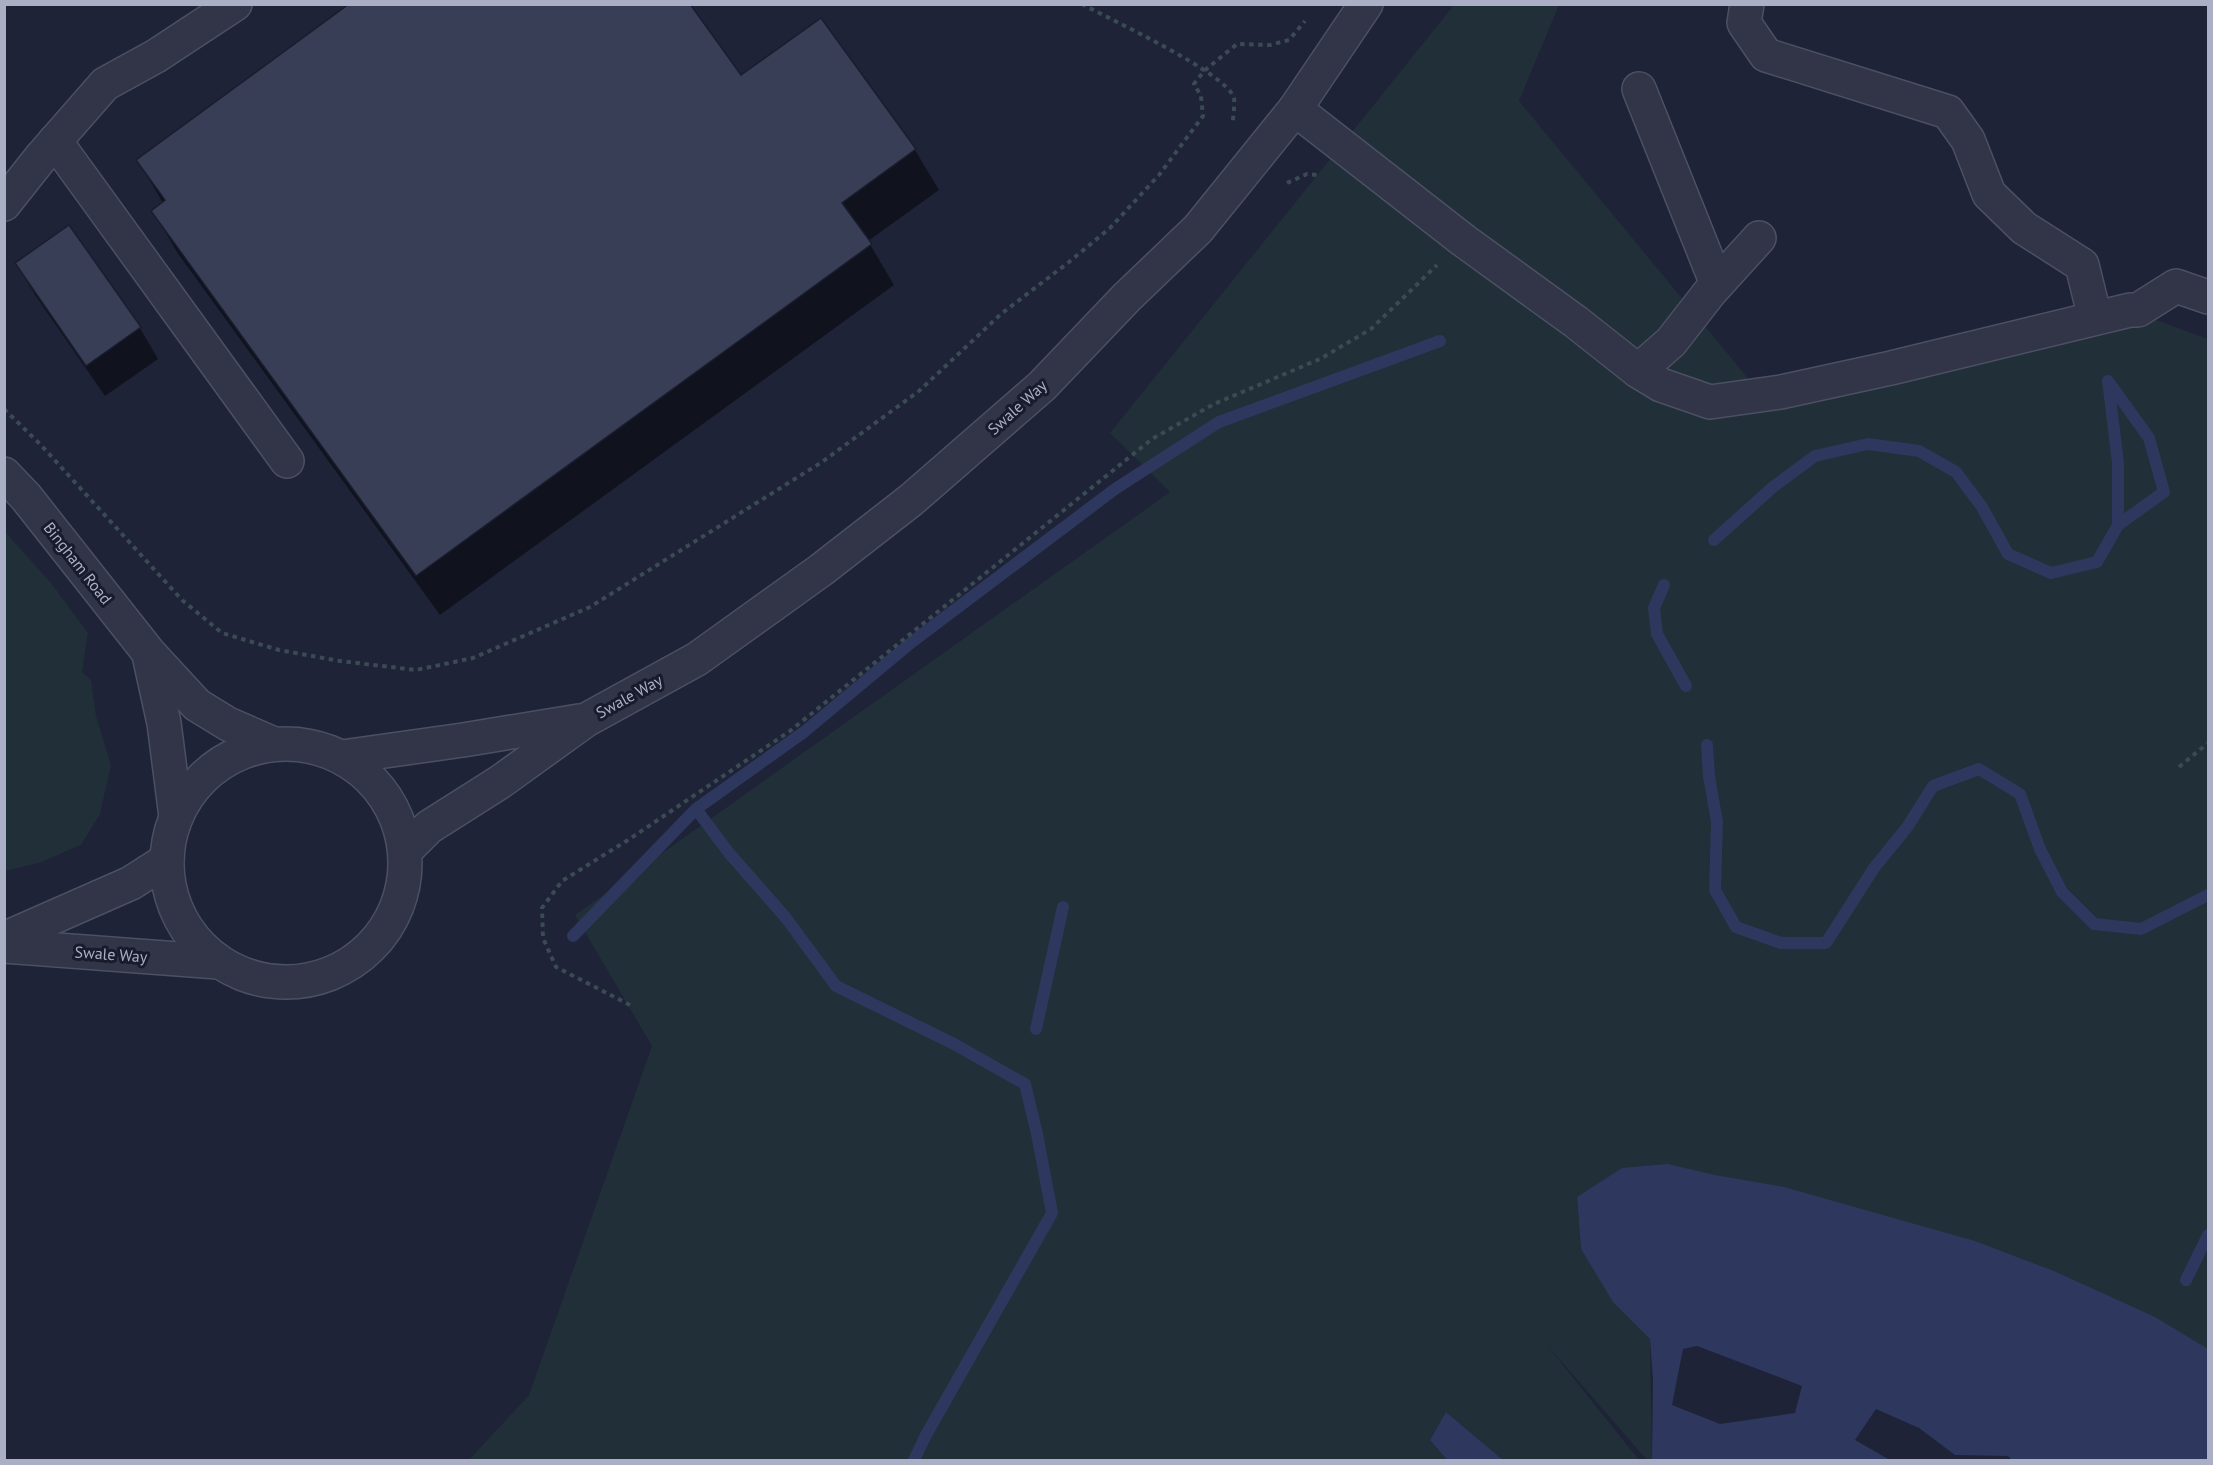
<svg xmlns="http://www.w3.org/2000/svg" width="2213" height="1465" font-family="'PT Sans',sans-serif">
	<rect width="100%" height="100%" fill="#1e2337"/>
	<g fill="#202f38">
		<polygon points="1454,5 1559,5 1519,101 1747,377 1763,411 2151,318 2208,339 2208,1351 1577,1197 1581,1249 1650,1339 1652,1460 1647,1460 1547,1345 1639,1460 1503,1460 1446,1412 1430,1440 1447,1460 469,1460 529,1395 652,1046 575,915 1170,492 1110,433"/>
		<polygon points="5,532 51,583 88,633 82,672 91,680 96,716 111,765 100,814 81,845 39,863 5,871"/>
	</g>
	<g fill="#2e375d" fill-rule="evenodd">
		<path d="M1668,1164l47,11 69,12 191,54 79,30 101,46 53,32v111h-196l-4,-4 -53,-1 -36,-27 -43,-19 -21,31 35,20h-238l1,-80 -3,-41 -37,-37 -32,-53 -4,-52 45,-29zM1697,1346l105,40 -7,27 -75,11 -48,-19 11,-56z"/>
		<polygon points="1446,1412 1503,1460 1447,1460 1430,1440"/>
	</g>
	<g fill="#0007">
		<polygon points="821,20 915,150 939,190 868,241 894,285 440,615 177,252 153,211 163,203 138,160 741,78"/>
		<polygon points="69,227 140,328 158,359 105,396 35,295 17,264"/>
	</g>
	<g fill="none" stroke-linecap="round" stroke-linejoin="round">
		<g stroke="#2e375d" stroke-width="12">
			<polyline points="1714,540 1773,487 1815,456 1868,444 1919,451 1956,472 1982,507 2008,554 2051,573 2097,562 2118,525 2118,463 2108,381 2149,438 2164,492 2118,525"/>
			<polyline points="1664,585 1654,608 1657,634 1686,686"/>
			<polyline points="1707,745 1709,776 1717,822 1715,890 1736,927 1781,943 1826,943 1874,868 1908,826 1933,786 1979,769 2020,794 2040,849 2062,892 2094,924 2141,929 2208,895"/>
			<polyline points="696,809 729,853 786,918 836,986 954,1044 1025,1084 1037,1134 1052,1213 926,1435 914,1460"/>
			<polyline points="573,936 696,809 804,732 912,642 1115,489 1219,422 1440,341"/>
			<polyline points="1036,1029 1063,907"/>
			<polyline points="2186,1280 2208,1235"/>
		</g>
	</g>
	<g fill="#393e57" stroke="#191d2e" stroke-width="1.5">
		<polygon points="349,4 690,4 741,75 821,18 916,149 842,203 872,244 416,576 151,211 165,200 136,160"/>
		<polygon points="69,225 141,327 86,366 15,263"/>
	</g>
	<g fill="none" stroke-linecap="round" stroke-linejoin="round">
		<g stroke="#4c5063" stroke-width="36">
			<g id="minor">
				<polyline points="1747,4 1744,23 1766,55 1948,112 1968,140 1989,194 2024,228 2082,265 2095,318"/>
				<polyline points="1639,89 1717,284"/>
				<polyline points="1295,109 1463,240 1576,322 1638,371 1661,385 1710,402 1781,392 1891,368 2130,310 2138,310 2176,286 2208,297"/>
				<polyline points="55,141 287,461"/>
				<polyline points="4,204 42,156 105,84 156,56 235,4"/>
				<polyline points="1638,371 1671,342 1710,292 1759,238"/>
				<polyline points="4,474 26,497 149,653 197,705 228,724 274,744"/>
				<polyline points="149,655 164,723 176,817"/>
				<circle cx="286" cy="863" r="119"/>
				<polyline points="342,757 463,740 579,721"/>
				<polyline points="406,850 429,827 500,782 586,720 697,659 821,570 911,500 1042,386 1127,297 1198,229 1295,109 1366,4"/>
				<polyline points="4,939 131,883 167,860"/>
				<polyline points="4,946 218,962"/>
			</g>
		</g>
		<g stroke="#3a4b53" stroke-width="4" stroke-dasharray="4.5 4.5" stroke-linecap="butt">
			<path d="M1082,4c27,15 145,69 152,94 1,7 -1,17 -1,23l-2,3"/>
			<polyline points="1287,183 1307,174 1317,175"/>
			<polyline points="4,409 41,445 182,600 222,633 279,650 340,661 416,670 473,658 590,607 822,462 919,391 1001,314 1069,262 1110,228 1159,175 1203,116 1201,96 1194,84 1204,71 1237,44 1270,45 1289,40 1305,21"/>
			<polyline points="2179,767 2208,743"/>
			<polyline points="630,1005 556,967 543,938 542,908 562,881 628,840 790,731 1152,439 1214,404 1320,359 1371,329 1437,265"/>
		</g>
		<use href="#minor" stroke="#313547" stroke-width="33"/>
	</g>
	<g text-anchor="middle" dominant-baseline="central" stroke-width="6" stroke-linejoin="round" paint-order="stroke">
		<g font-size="16" fill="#abafc5" stroke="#171b2c">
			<text transform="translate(1017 407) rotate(-42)">Swale Way</text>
			<text transform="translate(78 563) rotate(52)">Bingham Road</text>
			<text transform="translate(629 696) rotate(-29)">Swale Way</text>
			<text transform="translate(111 954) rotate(4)">Swale Way</text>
		</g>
	</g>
	<rect width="2213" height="1465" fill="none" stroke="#abafc5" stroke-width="12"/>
</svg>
